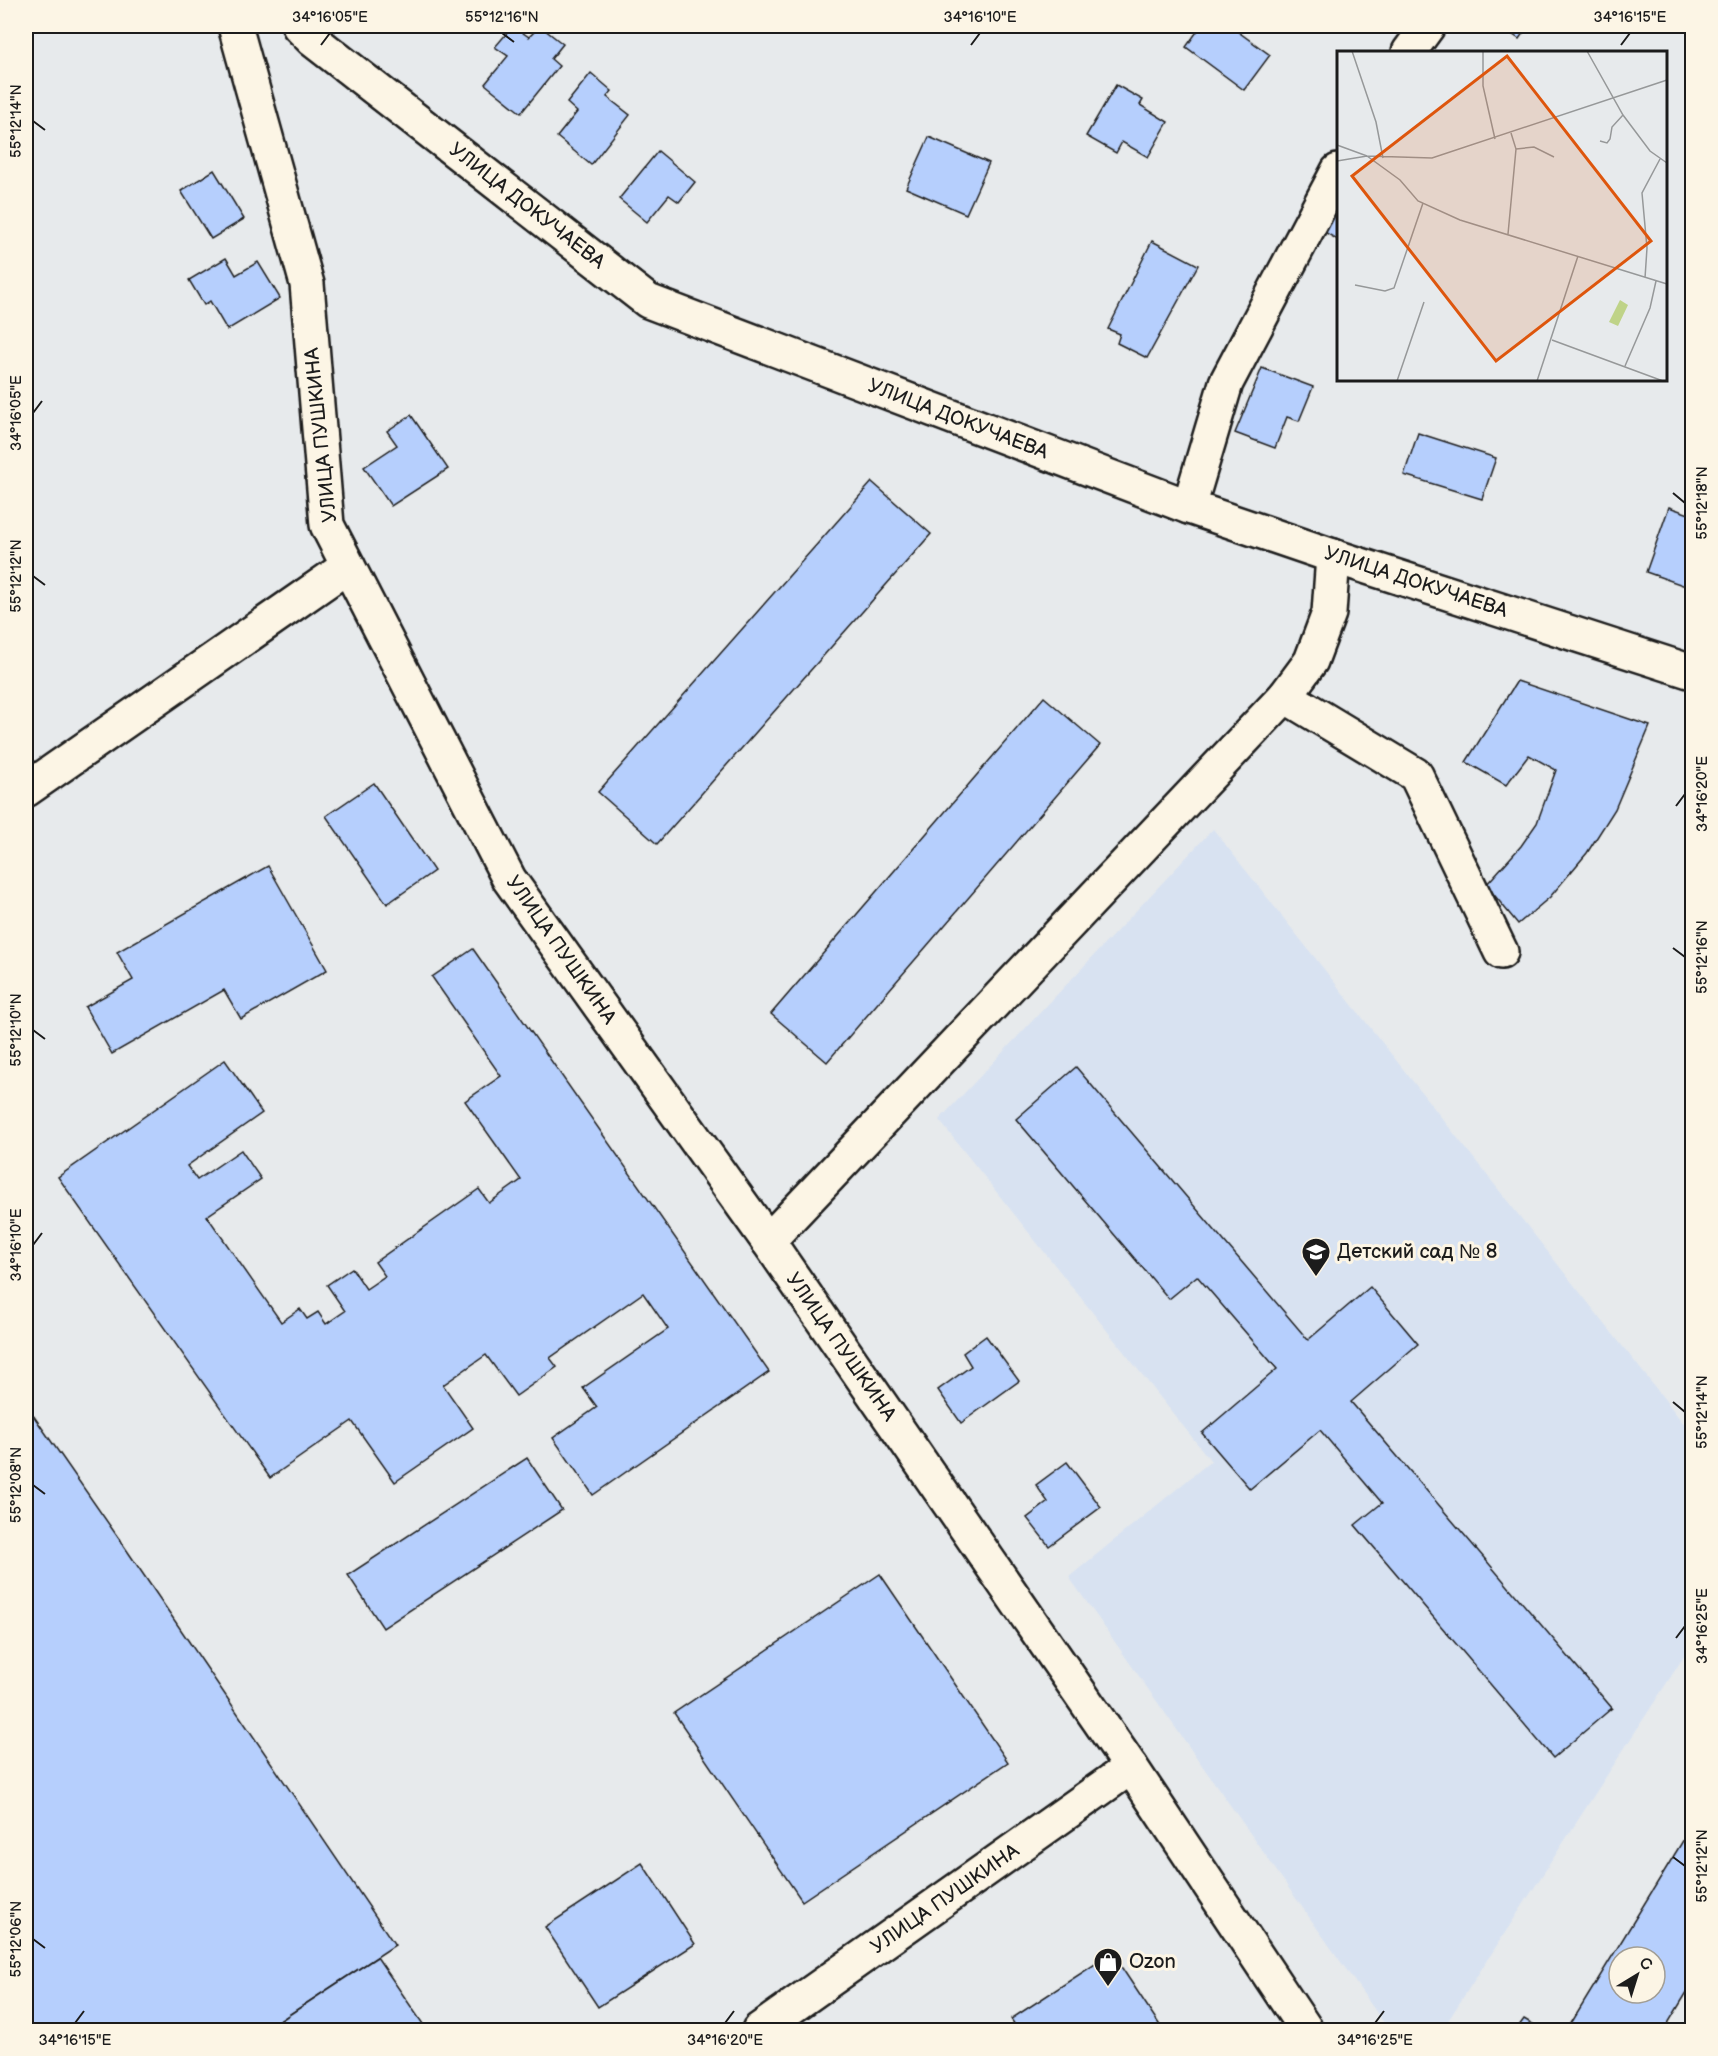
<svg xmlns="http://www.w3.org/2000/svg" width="1718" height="2056" font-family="'Balsamiq Sans',sans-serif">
	<rect width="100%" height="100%" fill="#e7eaec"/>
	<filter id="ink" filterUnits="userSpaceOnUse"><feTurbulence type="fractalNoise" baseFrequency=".0167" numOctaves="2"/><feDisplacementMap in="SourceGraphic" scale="12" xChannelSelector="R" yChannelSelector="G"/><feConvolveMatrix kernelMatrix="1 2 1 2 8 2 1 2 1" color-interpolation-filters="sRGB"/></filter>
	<g filter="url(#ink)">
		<polygon fill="#d8e2f1" points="1213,829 1692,1434 1692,1644 1442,2030 1389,2030 1069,1577 1211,1461 939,1120"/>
		<g fill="#b6cffd" stroke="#1c1c1c" stroke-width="1.5" fill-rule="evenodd">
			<polygon points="513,26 529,37 540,26 563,44 551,59 559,66 521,113 485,84 508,56 495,47"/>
			<polygon points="1201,26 1230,26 1270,55 1244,90 1186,47"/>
			<polygon points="1500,26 1528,26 1519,39"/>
			<polygon points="591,73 612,91 607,97 630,115 591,165 557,137 577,112 567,103"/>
			<polygon points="1116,85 1143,100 1140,105 1168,122 1148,157 1122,142 1116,153 1086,136"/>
			<polygon points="929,137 989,163 966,214 906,188"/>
			<polygon points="658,151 695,182 679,202 669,195 647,222 619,199"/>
			<polygon points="214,170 244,219 211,239 181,191"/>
			<polygon points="1338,200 1338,240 1321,230"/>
			<polygon points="1152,241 1198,265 1147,358 1117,343 1120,334 1108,329"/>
			<polygon points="226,258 236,275 258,262 280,298 227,330 210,301 204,305 189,280"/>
			<polygon points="1262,368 1313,387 1299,421 1287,417 1275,448 1235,433"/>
			<polygon points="411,415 448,469 391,506 364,467 397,445 387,431"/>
			<polygon points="1418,433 1496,458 1482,499 1404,475"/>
			<polygon points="872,482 931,534 657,844 598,792"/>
			<polygon points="1669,507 1692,515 1691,588 1646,572"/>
			<polygon points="1517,681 1650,726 1615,809 1587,853 1550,897 1518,924 1486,885 1521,846 1537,823 1556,770 1529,755 1506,785 1466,762"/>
			<polygon points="1044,697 1100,745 827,1062 771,1014"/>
			<polygon points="374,783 434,871 387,904 326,816"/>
			<polygon points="268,866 327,970 241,1019 224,990 112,1054 85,1007 133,980 117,952"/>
			<polygon points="473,949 769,1372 593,1495 553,1438 597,1407 583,1388 668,1329 643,1293 550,1358 557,1367 516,1396 486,1355 443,1385 473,1428 395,1482 352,1421 270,1478 58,1177 225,1060 262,1113 187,1166 197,1180 241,1150 261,1179 207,1216 281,1322 300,1309 307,1319 318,1312 326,1324 345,1311 327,1285 352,1268 366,1289 385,1276 375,1262 479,1189 489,1203 521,1180 465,1101 501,1076 432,977"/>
			<polygon points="1076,1067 1308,1340 1370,1287 1418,1344 1351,1402 1612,1708 1553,1758 1355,1525 1382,1503 1320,1430 1250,1489 1202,1433 1277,1369 1197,1276 1169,1299 1016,1119"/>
			<polygon points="986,1336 1019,1381 961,1423 938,1390 971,1366 963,1353"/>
			<polygon points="26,1405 124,1546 395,1945 266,2030 26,2030"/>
			<polygon points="527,1458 562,1510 383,1628 348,1575"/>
			<polygon points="1067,1462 1101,1507 1049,1546 1027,1518 1048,1502 1036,1485"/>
			<polygon points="880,1574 1008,1762 802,1901 674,1713"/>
			<path d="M1692,1826v158l-28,46h-97zM1619,1957h36v36h-36z"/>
			<polygon points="642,1863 695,1944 598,2007 545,1927"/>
			<polygon points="1112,1953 1163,2030 1018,2030 1011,2019"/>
			<polygon points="377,1957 423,2024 413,2030 266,2030"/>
			<polygon points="1524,2019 1543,2030 1516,2030"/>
		</g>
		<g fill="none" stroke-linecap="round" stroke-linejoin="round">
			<g stroke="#1c1c1c" stroke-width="38">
				<g id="minor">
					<polyline points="235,26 307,284 327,525 509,879 768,1241 1131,1767 1306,2030"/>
					<polyline points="299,26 313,40 648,301 1189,507 1333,556 1692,672"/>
					<polyline points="1409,52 1428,26"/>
					<polyline points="1189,507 1226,383 1338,171"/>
					<polyline points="1285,696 1416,775 1501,952"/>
					<polyline points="26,790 348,566"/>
					<polyline points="768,1241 1285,696 1311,661 1329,613 1333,556"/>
					<polyline points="759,2030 1131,1767"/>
				</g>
			</g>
			<use href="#minor" stroke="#fcf5e5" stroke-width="33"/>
		</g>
	</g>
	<path fill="none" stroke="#1c1c1c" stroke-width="2" d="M502,33l12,9M321,45l9,-12M971,45l9,-12M1621,45l9,-12M33,121l12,9M33,413l9,-12M1673,493l12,10M33,576l12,9M1676,806l9,-12M1673,948l12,9M33,1030l12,9M33,1245l9,-12M1673,1402l12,10M33,1485l12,9M1676,1638l9,-12M1673,1857l12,9M33,1939l12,9M75,2023l9,-12M725,2023l9,-12M1375,2023l9,-12"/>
	<defs>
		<g id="school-pin" transform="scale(1.5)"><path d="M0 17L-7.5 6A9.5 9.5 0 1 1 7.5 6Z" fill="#1c1c1c" stroke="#fcf5e5"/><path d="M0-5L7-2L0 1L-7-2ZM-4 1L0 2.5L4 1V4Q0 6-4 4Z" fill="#fff"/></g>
		<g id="shop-pin" transform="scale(1.5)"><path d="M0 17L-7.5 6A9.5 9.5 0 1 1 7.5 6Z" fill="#1c1c1c" stroke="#fcf5e5"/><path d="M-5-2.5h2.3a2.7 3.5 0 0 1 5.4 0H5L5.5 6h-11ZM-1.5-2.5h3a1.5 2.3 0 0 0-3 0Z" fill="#fff"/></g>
	</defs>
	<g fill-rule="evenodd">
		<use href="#school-pin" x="1316" y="1252"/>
		<use href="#shop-pin" x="1108" y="1962"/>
	</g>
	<g text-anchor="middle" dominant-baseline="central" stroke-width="6" stroke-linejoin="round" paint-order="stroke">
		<g font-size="20" fill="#1c1c1c" stroke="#fcf5e5">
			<text transform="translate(527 206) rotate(38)">УЛИЦА ДОКУЧАЕВА</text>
			<text transform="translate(958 419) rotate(21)">УЛИЦА ДОКУЧАЕВА</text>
			<text transform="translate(321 435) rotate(-96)">УЛИЦА ПУШКИНА</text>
			<text transform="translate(1416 582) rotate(18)">УЛИЦА ДОКУЧАЕВА</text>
			<text transform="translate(561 950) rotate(55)">УЛИЦА ПУШКИНА</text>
			<text transform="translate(841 1347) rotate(55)">УЛИЦА ПУШКИНА</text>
			<text transform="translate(945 1899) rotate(-35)">УЛИЦА ПУШКИНА</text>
		</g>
		<g font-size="20" fill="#1c1c1c" stroke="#fcf5e5" text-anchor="start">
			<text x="1337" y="1252">Детский сад № 8</text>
			<text x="1129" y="1962">Ozon</text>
		</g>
	</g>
	<g transform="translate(1337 51)">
		<rect width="330" height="330" fill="#e7eaec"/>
		<path d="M283,249l8,5 -10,21 -9,-4z" fill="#bfd388"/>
		<path fill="none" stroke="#969899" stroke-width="1.5" d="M15,0l24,71 7,36M146,0v35l12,53M250,0l36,64 27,36 17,12M263,90l7,2 3,-4 2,-12 11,-12M0,94l30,11 65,2 235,-78M179,98l18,-2 20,10M0,110l30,-5 33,24 18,21 42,19 207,64M171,183l8,-85 -5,-16M308,227l2,-30 -5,-55 18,-34M18,234l30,6 9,-3 29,-85M215,289l111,41M288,315l25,-58 6,-27M60,330l27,-79M200,330l41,-125"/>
		<path fill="#de560d" fill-opacity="0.15" stroke="#de560d" stroke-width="3" d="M170,5l144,185 -155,120 -144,-185z"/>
		<rect width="330" height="330" fill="none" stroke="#1c1c1c" stroke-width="3"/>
	</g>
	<rect width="1718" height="2056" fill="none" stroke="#fcf5e5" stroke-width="66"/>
	<g transform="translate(1637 1975) rotate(38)"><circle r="28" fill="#fcf5e5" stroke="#a29e95" stroke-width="1.5"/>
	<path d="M0-4.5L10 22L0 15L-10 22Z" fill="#1c1c1c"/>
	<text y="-9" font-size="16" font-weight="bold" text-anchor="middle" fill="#1c1c1c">С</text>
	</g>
	<rect x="33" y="33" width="1652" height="1990" fill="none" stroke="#1c1c1c" stroke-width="2"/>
	<g font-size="15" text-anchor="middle" fill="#1c1c1c">
		<text x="330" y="22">34°16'05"E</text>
		<text x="502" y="22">55°12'16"N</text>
		<text x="980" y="22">34°16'10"E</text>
		<text x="1630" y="22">34°16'15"E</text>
		<text transform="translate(16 121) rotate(-90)" y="5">55°12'14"N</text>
		<text transform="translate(16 413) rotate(-90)" y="5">34°16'05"E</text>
		<text transform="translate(1702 503) rotate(-90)" y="5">55°12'18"N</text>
		<text transform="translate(16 576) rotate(-90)" y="5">55°12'12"N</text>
		<text transform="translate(1702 794) rotate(-90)" y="5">34°16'20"E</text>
		<text transform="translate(1702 957) rotate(-90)" y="5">55°12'16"N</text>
		<text transform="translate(16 1030) rotate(-90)" y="5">55°12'10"N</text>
		<text transform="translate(16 1245) rotate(-90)" y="5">34°16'10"E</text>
		<text transform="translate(1702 1412) rotate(-90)" y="5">55°12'14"N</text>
		<text transform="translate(16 1485) rotate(-90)" y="5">55°12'08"N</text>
		<text transform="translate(1702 1626) rotate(-90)" y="5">34°16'25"E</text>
		<text transform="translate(1702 1866) rotate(-90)" y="5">55°12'12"N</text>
		<text transform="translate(16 1939) rotate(-90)" y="5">55°12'06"N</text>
		<text x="75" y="2045">34°16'15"E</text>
		<text x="725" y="2045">34°16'20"E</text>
		<text x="1375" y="2045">34°16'25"E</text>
	</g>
</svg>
